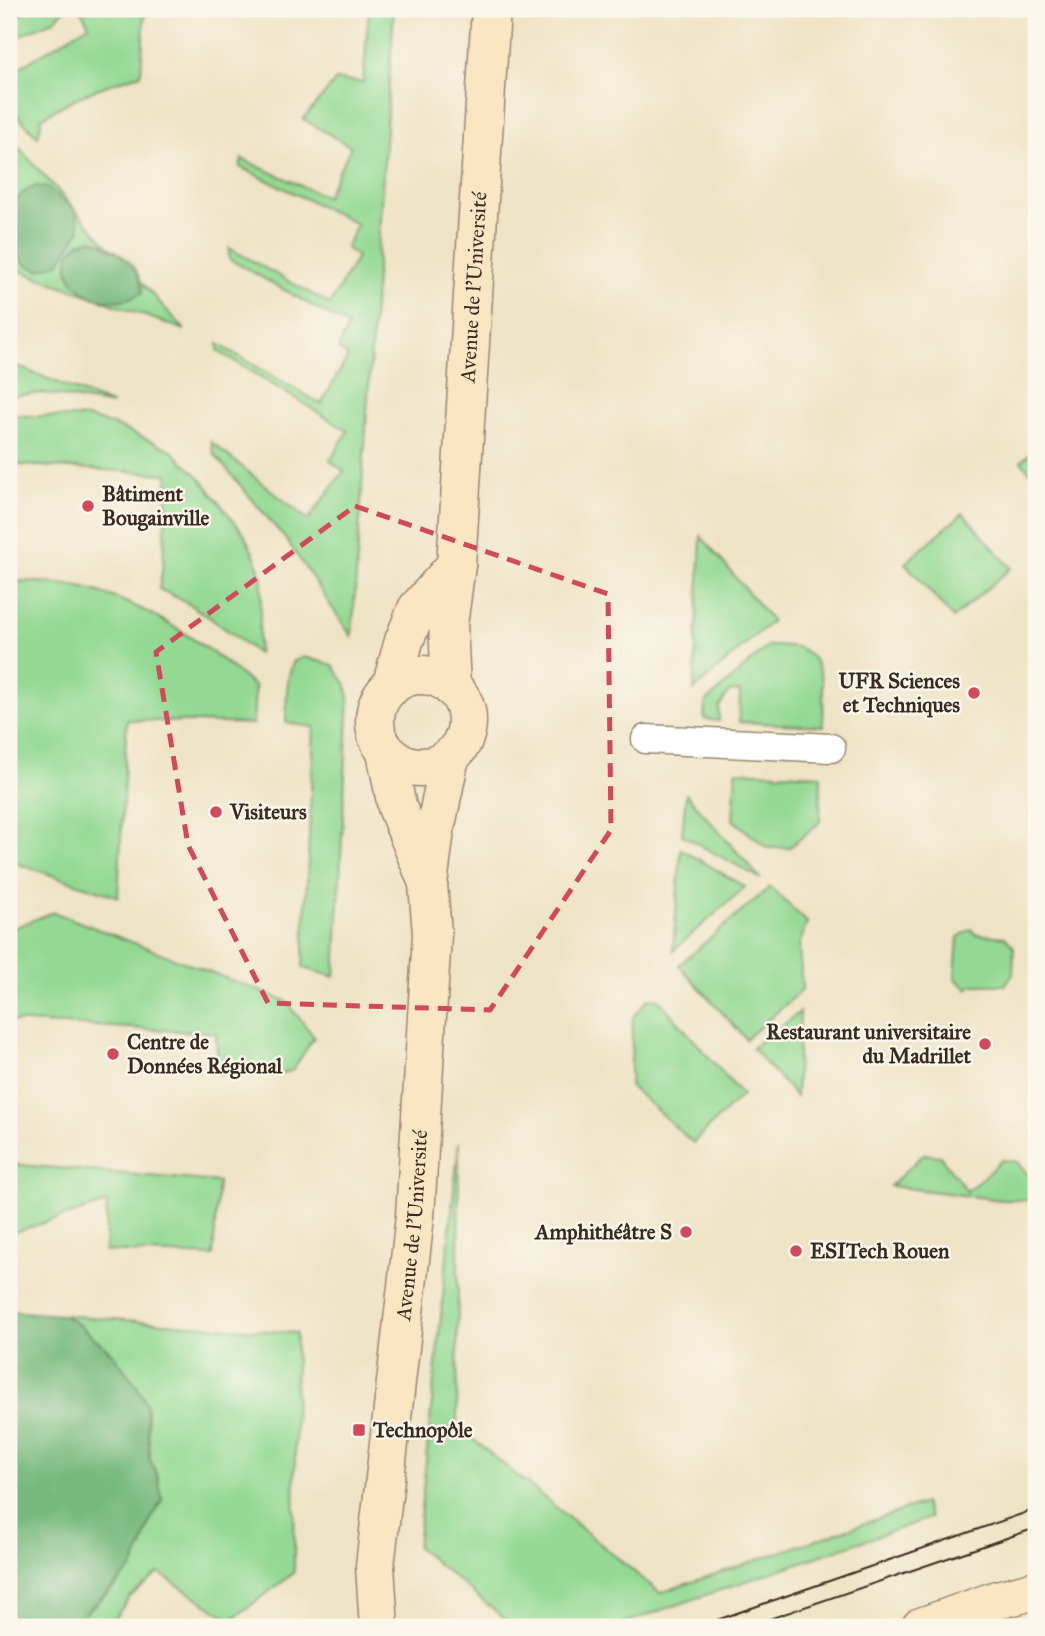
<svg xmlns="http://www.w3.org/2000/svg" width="1045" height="1636" font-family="'IM FELL Great Primer',serif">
	<rect width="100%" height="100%" fill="#fbf7ec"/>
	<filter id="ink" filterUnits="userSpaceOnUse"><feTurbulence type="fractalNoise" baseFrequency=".0143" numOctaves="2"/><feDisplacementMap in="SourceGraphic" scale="14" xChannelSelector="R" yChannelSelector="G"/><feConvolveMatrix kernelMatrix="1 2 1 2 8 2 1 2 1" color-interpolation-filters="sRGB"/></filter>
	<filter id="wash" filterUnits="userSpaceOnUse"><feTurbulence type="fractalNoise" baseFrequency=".00686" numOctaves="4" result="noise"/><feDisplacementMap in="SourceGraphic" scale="28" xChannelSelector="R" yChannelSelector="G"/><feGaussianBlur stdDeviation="1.57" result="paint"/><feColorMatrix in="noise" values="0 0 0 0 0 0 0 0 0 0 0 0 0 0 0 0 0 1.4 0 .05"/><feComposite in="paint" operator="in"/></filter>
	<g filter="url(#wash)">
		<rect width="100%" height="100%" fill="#efe3c5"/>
		<g fill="#93d993" stroke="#678258" stroke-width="2">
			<polygon points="28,9 66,9 53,21 21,35 9,54 9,23"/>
			<path d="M80,9h65l-4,65c-35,10 -68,23 -99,44l-4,19 -29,-30v-33l80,-49z"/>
			<polygon points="369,9 394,9 352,637 288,542 214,454 211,442 308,520 344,471 330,461 348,431 218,351 218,344 321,404 348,357 338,349 348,326 229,259 229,248 330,304 357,257 346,248 357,224 240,167 242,159 326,197 351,147 303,119 336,80 363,82"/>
			<polygon points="9,137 185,330 9,267"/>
			<polygon points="9,363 113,405 43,393 9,396"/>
			<path d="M9,415l80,3 27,8 54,23 30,29 44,56 12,25 6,21 -4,74c-31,-24 -63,-50 -99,-65l4,-23 5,-92 -159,-10z"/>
			<polygon points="1036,448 1036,479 1021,461"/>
			<polygon points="963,513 1011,568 953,618 905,563"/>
			<polygon points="701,536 772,621 694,690"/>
			<path d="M24,581c24,2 51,3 75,11 59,19 110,55 156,95l-2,37 -126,-4 -9,177 -109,-36v-279z"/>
			<path d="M768,646c9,0 19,-2 28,1 33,10 27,53 27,79l-84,-4 1,-30 -10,-1 -11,16v14l-15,-2 1,-16z"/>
			<path d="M304,657l29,8 13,20 3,12 -14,280 -32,-9 11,-241 -28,-4c1,-21 -1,-43 8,-62z"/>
			<polygon points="736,771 821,775 820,822 789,848 767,848 733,820"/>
			<polygon points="686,794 761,879 682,835"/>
			<polygon points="681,849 745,887 673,951"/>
			<polygon points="770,887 807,922 799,946 802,990 746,1039 679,965"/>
			<polygon points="53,912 286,1001 314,1037 293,1070 280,1075 218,1074 216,1033 9,1021 9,930"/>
			<polygon points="972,929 975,934 1005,937 1014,947 1013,974 1005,985 972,985 967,989 955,978 958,937"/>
			<polygon points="653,998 658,999 742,1095 693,1143 630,1086 633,1018 647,1000"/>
			<polygon points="800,1012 796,1097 752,1048"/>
			<polygon points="459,1141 457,1426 660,1593 924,1503 930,1518 613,1627 515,1627 417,1547"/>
			<polygon points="924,1154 940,1156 967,1191 1002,1160 1017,1162 1036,1184 1036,1200 1002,1200 890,1186"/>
			<polygon points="9,1164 218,1182 213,1256 105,1251 107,1203 9,1234"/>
			<polygon points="62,1315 296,1333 294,1573 231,1620 159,1573 130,1597 108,1627 77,1627 88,1610 116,1586 142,1547 150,1521 162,1500 158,1478 150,1459 146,1403 136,1385 111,1352 78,1324"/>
		</g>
		<g fill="#76b97d" stroke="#58724e" stroke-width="2">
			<path d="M36,186l11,1 29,24 4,19 -21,33 -19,7c-4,-2 -12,-3 -16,-7 -14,-12 -19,-49 -7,-64 5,-7 12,-10 19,-13z"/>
			<path d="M92,239c25,11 50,25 50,54 -24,15 -67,8 -74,-24 -1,-4 1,-12 1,-16l10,-10z"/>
			<polygon points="9,1311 62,1315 78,1324 111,1352 136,1385 146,1403 150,1459 158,1478 162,1500 150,1521 142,1547 131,1570 88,1610 77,1627 9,1627"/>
		</g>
	</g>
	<g filter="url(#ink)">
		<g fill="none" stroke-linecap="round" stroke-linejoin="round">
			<g stroke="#958672" stroke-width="31">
				<polyline id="street" points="646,739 831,748"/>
			</g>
			<g stroke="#958672" stroke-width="41">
				<g id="secondary">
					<circle cx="421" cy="721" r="46"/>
					<polyline points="391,687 404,641 417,609 456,565"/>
					<path id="s1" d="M451,687l-3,-62 8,-60 35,-556"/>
					<polyline points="386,752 397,807 428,883"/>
					<path id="s2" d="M379,1627l-4,-61 40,-350 17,-282 -4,-50 7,-54 15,-73"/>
					<polyline points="921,1627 997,1600 1036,1590"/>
				</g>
			</g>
			<use href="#street" stroke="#fff" stroke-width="28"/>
			<use href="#secondary" stroke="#fbe6c4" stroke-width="38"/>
			<g stroke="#3b2a1e" stroke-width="2">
				<polyline points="697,1627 1036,1509"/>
				<polyline points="746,1627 1036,1528"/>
			</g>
		</g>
	</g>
	<path fill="none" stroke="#d1495b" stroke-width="5" stroke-dasharray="14 9" stroke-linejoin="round" d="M355,506l253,88 3,236 -121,180 -222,-7 -80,-158 -32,-193z"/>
	<g fill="#d1495b" stroke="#fbf7ec" stroke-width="2.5">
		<circle cx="88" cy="506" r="7"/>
		<circle cx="974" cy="693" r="7"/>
		<circle cx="216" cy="812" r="7"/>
		<circle cx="985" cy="1044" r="7"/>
		<circle cx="113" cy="1054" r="7"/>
		<circle cx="686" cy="1232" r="7"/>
		<circle cx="796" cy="1251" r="7"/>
		<rect x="352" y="1423" width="14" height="14" rx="3.5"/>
	</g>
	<g text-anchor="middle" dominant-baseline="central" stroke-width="5" stroke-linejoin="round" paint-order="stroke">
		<g font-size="21" fill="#3b2a1e" stroke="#fbf7ec">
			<text stroke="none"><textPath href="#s1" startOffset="401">Avenue de l'Université</textPath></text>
			<text stroke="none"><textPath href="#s2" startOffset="404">Avenue de l'Université</textPath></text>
		</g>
		<g font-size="21" font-weight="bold" fill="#3b2a1e" stroke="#fbf7ec" text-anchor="start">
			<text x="102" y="494">Bâtiment<tspan x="102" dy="24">Bougainville</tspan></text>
			<text x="960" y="681" text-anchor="end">UFR Sciences<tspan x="960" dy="24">et Techniques</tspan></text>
			<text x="230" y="812">Visiteurs</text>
			<text x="971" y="1032" text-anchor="end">Restaurant universitaire<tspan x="971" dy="24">du Madrillet</tspan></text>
			<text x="127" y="1042">Centre de<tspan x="127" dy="24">Données Régional</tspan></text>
			<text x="672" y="1232" text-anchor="end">Amphithéâtre S</text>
			<text x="810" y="1251">ESITech Rouen</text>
			<text x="373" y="1430">Technopôle</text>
		</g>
	</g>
	<rect width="1045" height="1636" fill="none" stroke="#fbf7ec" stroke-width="35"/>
</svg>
